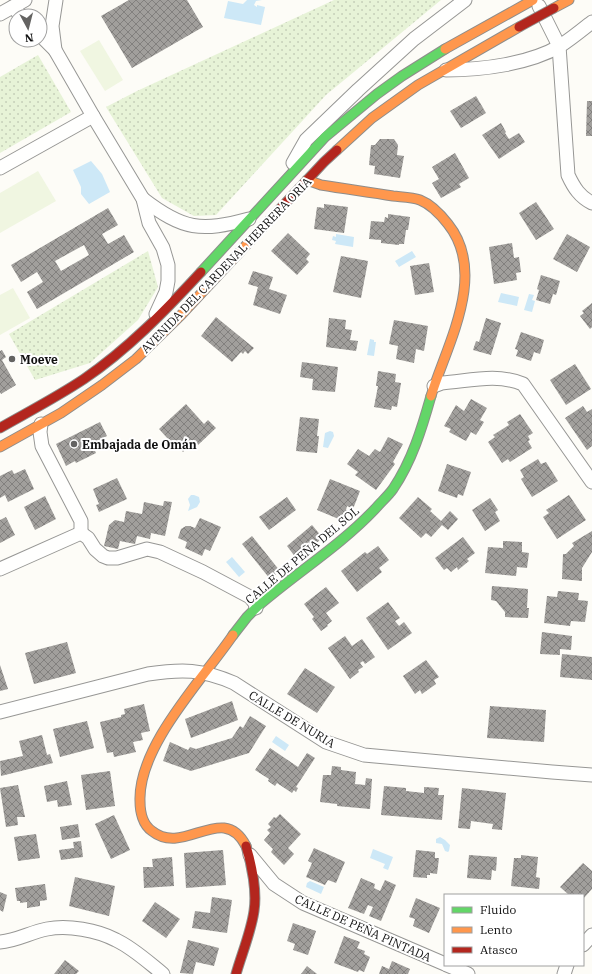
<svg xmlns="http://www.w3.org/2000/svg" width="592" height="974" font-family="'IBM Plex Serif',serif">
	<defs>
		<pattern id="park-dots" width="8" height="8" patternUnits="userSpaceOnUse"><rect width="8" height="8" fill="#e7f3d7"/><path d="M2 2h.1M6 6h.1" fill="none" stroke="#c5cfb8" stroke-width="1.8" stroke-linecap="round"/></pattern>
		<pattern id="building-cross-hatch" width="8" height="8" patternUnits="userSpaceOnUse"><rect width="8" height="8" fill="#a19f9c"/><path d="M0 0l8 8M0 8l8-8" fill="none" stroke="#82807e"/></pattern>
	</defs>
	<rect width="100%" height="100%" fill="#fdfcf7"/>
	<g fill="url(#park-dots)">
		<polygon points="334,0 441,0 326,95 216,215 194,216 162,198 106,107 137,91"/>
		<polygon points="38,55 71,112 0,153 0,77"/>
		<polygon points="148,251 158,287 138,320 90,363 35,380 9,334"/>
	</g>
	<g fill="#f0f6e1">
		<polygon points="99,40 123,80 105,91 80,51"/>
		<polygon points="38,171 56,201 0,233 0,193"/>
		<polygon points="13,288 30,318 0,335 0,295"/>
	</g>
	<g fill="#cde8f7">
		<polygon points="247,0 262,0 256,1 254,5 257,7 257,5 265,7 261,25 224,18 228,1 243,4"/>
		<polygon points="91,161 102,174 110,192 89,204 81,194 81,187 73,170"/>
		<polygon points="336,234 354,237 353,247 335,244 336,241 332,240 333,236 336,237"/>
		<polygon points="412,251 416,257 399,267 395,261"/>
		<polygon points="501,293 519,297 517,306 498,302"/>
		<polygon points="529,294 534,295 532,300 535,301 532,312 524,310"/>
		<polygon points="370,339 374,340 374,342 376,342 374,356 367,355"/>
		<polygon points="330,431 333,432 334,436 328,448 323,447 325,433"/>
		<polygon points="194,495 199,497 200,502 197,507 188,511 190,505 188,499 191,495"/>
		<polygon points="232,557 245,572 239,577 226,562"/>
		<polygon points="276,736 289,745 285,751 272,742"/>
		<polygon points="440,837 445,840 450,845 449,851 448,852 445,851 442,844 436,843 436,839"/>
		<polygon points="373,849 393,857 388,870 383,868 385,864 370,858"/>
		<polygon points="310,881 324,887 321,894 306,887 307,883"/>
	</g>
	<g fill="url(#building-cross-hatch)" fill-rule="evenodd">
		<polygon points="129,0 187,0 203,27 132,68 101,16"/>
		<polygon points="476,96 486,113 461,128 450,111"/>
		<polygon points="587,101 592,101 592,136 586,136"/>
		<polygon points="501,123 506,132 505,133 509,139 519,133 525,142 499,159 482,135"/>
		<polygon points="380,139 394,139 398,145 397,155 404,156 400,178 374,174 375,166 369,165 371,145 375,145"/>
		<polygon points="455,153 469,178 459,184 461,187 441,198 432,183 439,179 432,167"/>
		<polygon points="536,202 554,229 536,240 519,213"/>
		<polygon points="324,204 348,207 344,233 314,229 317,207 324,208"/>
		<path d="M108,208l10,17 -16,9 6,10 16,-9 10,17 -97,57 -10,-17 16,-10 -6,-10 -16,10 -10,-17zM84,245l5,10 -28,16 -6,-10z"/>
		<polygon points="388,214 410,217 408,230 406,230 404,244 399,244 399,245 381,243 381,240 369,239 371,221 384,222 385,217 388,218"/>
		<polygon points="288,233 310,254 306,259 309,262 297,275 271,251"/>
		<polygon points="567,234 590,247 577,272 553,259"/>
		<polygon points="512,243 514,258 519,257 521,272 516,273 517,280 494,284 489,247"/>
		<polygon points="341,256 368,261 361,298 333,292"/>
		<polygon points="429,263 434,292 415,295 410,266"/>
		<polygon points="253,271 273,277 269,289 287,295 280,314 253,305 258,287 248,284"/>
		<polygon points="541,275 560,281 556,295 553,294 550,304 536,300 539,290 537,289"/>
		<polygon points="592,303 592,327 590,329 580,316 584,313 582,311"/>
		<polygon points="216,317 254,348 248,354 245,351 243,354 241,352 232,362 201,336"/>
		<polygon points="329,318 346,320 345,329 352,330 350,340 358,341 356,351 326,347"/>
		<polygon points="486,318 501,323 491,355 473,350 476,341 479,342"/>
		<polygon points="394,320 428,326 424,351 416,349 414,363 396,359 398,346 389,344"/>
		<polygon points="521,332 544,340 540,354 534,352 531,361 516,356 518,350 515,349"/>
		<polygon points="2,350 6,357 2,360 16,385 1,394 0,392 0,351"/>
		<polygon points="302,362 338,367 335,392 312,390 313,379 300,377"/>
		<polygon points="575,364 591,389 566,405 550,380"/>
		<polygon points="378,371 396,374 395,382 401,383 397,407 392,406 391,410 374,407 378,386 376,386"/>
		<polygon points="471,399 487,408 480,420 484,422 476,435 471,432 466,441 449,432 451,429 444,426 456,405 464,411"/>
		<polygon points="186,404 204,424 208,420 216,428 198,445 195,441 183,452 179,448 177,449 159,429"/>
		<polygon points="583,406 587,412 592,409 592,446 587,450 565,418"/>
		<polygon points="520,414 533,433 528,436 530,440 528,441 532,448 510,462 508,459 502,463 488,442 495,437 493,435 509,425 507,422"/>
		<polygon points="300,417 319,419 317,436 319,436 317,453 296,451"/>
		<polygon points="100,422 107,436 92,444 96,453 76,463 75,461 66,466 56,444"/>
		<polygon points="388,437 403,444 393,462 395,464 376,490 355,475 358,472 347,464 358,449 369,456 375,449 380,452"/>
		<polygon points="538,459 541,464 546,462 558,481 532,497 521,479 524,477 520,470"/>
		<polygon points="447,464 471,472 463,496 458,494 457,498 438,491"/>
		<polygon points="25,469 34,489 8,502 5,495 0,498 0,476 12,470 14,474"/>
		<polygon points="117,478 127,499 99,512 96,505 99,504 93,489"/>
		<polygon points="330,479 360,491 353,509 347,506 346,510 349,511 346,516 343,514 341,520 317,510"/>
		<polygon points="569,495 586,520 557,539 543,517 549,513 546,510"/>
		<polygon points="45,496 56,519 35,530 24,507"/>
		<polygon points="287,497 296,510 269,530 259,517"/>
		<polygon points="418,497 432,509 430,511 441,521 450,511 458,519 448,530 442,525 431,537 426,533 421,538 399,518"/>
		<polygon points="490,498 498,510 495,512 500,521 485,531 472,510"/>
		<polygon points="164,501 172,502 165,536 151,533 150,539 137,536 135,544 120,541 118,549 104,546 109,525 115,520 124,522 126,511 142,514 144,502 163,506"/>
		<polygon points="6,517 15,535 0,543 0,520"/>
		<polygon points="200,518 221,527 210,551 205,549 202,556 185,548 187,542 178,538 181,529 186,526 190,526 195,528"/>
		<polygon points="312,525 323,538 296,558 287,546"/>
		<polygon points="592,531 592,552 582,568 582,581 562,579 563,554 566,554 574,546 572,543"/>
		<polygon points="252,536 280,571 270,579 242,544"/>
		<polygon points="463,537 475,553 467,559 469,561 458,570 457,567 451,572 447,568 444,570 435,558"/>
		<polygon points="503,541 522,542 522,552 529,553 527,568 517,567 516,576 485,573 488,547 503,548"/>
		<polygon points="378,546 389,560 379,568 382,572 357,592 341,571 365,552 367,554"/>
		<polygon points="492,586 528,589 527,608 529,608 528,618 505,617 505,612 496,601 491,600"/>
		<polygon points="326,587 339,603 326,613 332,621 327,625 328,626 321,631 312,619 314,617 304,604"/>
		<polygon points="558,591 579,593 578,600 588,601 585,622 571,621 570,626 544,623 547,596 557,597"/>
		<polygon points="388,602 400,618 395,621 399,626 404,622 412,633 388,650 366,618"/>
		<polygon points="542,632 572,636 571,650 560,649 560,655 540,654"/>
		<polygon points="345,636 352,646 362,639 375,657 365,664 363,661 360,663 363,667 358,670 359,672 350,679 328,648"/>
		<polygon points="67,642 76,673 34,684 25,653"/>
		<polygon points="562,654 592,657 592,680 560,677"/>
		<polygon points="426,660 439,677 434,680 436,684 422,694 420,690 415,694 403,676"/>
		<polygon points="0,665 8,689 0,691"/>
		<polygon points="305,668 335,687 317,713 287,694"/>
		<polygon points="232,701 238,720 191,738 185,719"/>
		<polygon points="144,704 150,731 141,733 143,740 133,742 136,752 114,757 113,752 107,753 100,722 121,717 121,715 125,714 124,709"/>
		<polygon points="490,706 546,710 544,742 487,738"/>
		<polygon points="250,716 266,726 249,753 191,771 163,761 170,742 188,750 190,747 196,749 232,738 240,726 243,728"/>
		<polygon points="87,721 94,748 60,757 53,729"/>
		<polygon points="42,735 47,755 50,754 53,763 1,776 0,761 23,756 19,741"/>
		<polygon points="270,748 298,767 307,753 315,758 296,787 298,788 296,792 294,790 292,793 277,783 275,786 268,781 269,779 255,770"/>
		<polygon points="332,766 341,767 341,770 356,772 355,784 365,785 366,778 372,779 370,809 337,806 337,804 320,802 323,775 331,775"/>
		<polygon points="110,771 115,806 86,810 81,775"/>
		<polygon points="67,781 72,805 58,807 57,800 47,802 44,786"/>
		<polygon points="18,785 25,817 17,817 18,825 6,827 0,788"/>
		<polygon points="384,786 406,788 406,791 424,793 424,787 439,788 438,795 444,795 442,820 381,815"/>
		<polygon points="462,788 506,793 502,830 492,829 493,824 471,821 470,829 458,828"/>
		<polygon points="280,814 301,834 288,848 294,854 284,865 271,852 273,849 264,840 270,833 267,830 271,827 268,824 274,817 276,818"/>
		<polygon points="114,815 130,850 111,859 95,824"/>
		<polygon points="78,824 80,837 62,840 60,827"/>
		<polygon points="36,834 40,858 18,861 14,837"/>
		<polygon points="81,841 83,857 61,860 59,850 74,848 73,842"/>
		<polygon points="314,848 345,862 336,883 328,880 325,885 306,877 312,863 308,861"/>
		<polygon points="223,850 226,885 186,888 184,853"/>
		<polygon points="416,850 435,852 435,858 439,858 437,874 430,873 430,875 427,875 427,878 413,877"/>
		<polygon points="469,855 497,857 496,871 492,870 491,880 467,878"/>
		<polygon points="521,855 538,857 536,877 540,878 539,889 511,886 514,858 521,858"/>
		<polygon points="172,857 174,886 144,888 143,867 153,867 152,859"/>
		<polygon points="583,863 592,871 592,889 583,899 583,895 569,895 560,887"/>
		<polygon points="75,877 115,886 109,916 69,906"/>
		<polygon points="361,878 375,884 374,888 380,891 385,880 396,885 381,921 369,916 373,907 368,905 364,914 348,908"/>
		<polygon points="45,884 47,900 40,901 40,906 27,908 27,902 20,903 20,901 17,901 15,888"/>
		<polygon points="0,892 7,895 3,912 0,910"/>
		<polygon points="212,897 232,900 227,933 192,928 195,911 210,913"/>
		<polygon points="416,898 440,908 429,933 413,926 415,919 409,917"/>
		<polygon points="155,902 180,919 166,938 142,921"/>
		<polygon points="293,923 316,931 308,955 293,950 295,944 287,941"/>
		<polygon points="344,936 360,942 357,948 365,951 364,954 370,957 364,972 359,970 358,972 334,963"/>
		<polygon points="188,940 219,948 214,966 196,962 193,974 180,973"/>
		<polygon points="65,960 79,971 76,974 54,974"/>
		<polygon points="392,961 410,969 408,974 379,974 382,966 389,969"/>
		<polygon points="307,966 317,974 301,974"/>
	</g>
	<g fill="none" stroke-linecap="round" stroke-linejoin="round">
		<g stroke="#979795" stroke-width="15">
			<g id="street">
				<path d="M539,6l20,40 9,129c6,13 12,22 24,28"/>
				<polyline points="13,7 21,16"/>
				<polyline points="0,14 25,0"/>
				<polyline points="40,35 55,50 93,116 143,199 149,223 163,248 168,265 168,281 166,292 156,314"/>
				<polyline points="55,50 52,26 56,0"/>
				<path d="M446,70c36,0 83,-6 114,-24 11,-7 22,-16 32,-24"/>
				<polyline points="293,163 306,140 358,90 414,39 465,0"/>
				<polyline points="0,168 93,116"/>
				<path d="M143,199c40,31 58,33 106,20"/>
				<path d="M434,386l8,-3c27,-2 55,-10 81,1l69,98"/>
				<polyline points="41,424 40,432 42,446 81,521 81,533"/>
				<polyline points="81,533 88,538 95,549 103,556 108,558 117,558 147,549 160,552 203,572 250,597 255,603 256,608"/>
				<polyline points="0,569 81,533"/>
				<path d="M0,712l148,-38c34,-5 54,-5 86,9l92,59 38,13 188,17 40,3"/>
				<polyline points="250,855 274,884 303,903 445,964"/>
				<path d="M0,942c16,-1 31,-10 47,-13 21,-4 50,1 69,11 17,8 32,22 47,34"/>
				<polyline points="583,945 592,935"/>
				<polyline points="447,965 468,974"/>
				<polyline points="564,974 567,965"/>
			</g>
		</g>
		<g stroke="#8e8d8b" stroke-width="11">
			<g id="fast">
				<polyline points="201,272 325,137 377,94 402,76 445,49"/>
				<path d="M233,635l14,-18 11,-11c38,-33 82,-60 117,-97 6,-7 13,-13 18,-20 19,-28 29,-61 38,-93"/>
			</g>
		</g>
		<g stroke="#8e8d8b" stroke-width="11">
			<g id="slow">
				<polyline points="554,8 569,0"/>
				<polyline points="445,49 533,0"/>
				<polyline points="337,150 372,118 418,85 519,27"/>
				<path d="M307,180l14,5c24,4 48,7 72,11 8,1 19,1 27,4 10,4 21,15 28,24 40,50 -1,120 -17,172"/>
				<polyline points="0,447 61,413 102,385 136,359 182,314 250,241"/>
				<path d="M233,635c-30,44 -95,111 -93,166 0,11 3,24 12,30 32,26 71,-30 94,15"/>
			</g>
		</g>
		<g stroke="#8e8d8b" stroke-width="11">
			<g id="jam">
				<polyline points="250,241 324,162 337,150"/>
				<path d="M0,428c28,-16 57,-31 84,-49 44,-30 81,-68 117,-107"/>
				<path d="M236,974c6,-21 15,-42 18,-63 3,-19 -2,-46 -8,-65"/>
			</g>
		</g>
		<use href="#street" stroke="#fffffe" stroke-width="13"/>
		<use href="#fast" stroke="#63d668" stroke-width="9"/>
		<use href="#slow" stroke="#ff974d" stroke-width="9"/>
		<use href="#jam" stroke="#b3261e" stroke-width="9"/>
		<g stroke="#8e8d8b" stroke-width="11" stroke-linecap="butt">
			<polyline id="jam-bridge" points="519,27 554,8"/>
		</g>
		<use href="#jam-bridge" stroke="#b3261e" stroke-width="9"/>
	</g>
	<g fill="#646362" stroke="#fff" stroke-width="1.5">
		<circle cx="12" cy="359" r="4"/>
		<circle cx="74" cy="444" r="4"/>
	</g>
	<g text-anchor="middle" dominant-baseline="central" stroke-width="4" stroke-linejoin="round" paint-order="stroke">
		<g font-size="12" fill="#111" stroke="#fff">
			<text transform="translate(226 265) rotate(-46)">AVENIDA DEL CARDENAL HERRERA ORIA</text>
			<text transform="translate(302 555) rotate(-40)">CALLE DE PEÑA DEL SOL</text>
			<text transform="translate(292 719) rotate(31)">CALLE DE NURIA</text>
			<text transform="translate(363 928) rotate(24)">CALLE DE PEÑA PINTADA</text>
		</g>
		<g font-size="12" font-weight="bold" fill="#111" stroke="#fff" text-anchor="start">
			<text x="20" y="359">Moeve</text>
			<text x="82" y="444">Embajada de Omán</text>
		</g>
	</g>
	<rect x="444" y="894" width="140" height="72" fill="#ffffff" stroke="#a0a0a0"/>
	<rect x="452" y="907" width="20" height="6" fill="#63d668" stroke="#a0a0a0"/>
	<text x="480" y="914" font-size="12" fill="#111111">Fluido</text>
	<rect x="452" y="927" width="20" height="6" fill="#ff974d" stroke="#a0a0a0"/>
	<text x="480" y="934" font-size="12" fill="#111111">Lento</text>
	<rect x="452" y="947" width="20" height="6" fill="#b3261e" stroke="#a0a0a0"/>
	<text x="480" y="954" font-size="12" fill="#111111">Atasco</text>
	<g transform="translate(28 28) rotate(173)"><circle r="19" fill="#ffffff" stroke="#a0a0a0"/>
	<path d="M0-3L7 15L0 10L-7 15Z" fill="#646362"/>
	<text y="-6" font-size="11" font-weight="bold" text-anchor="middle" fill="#111111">N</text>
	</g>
</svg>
